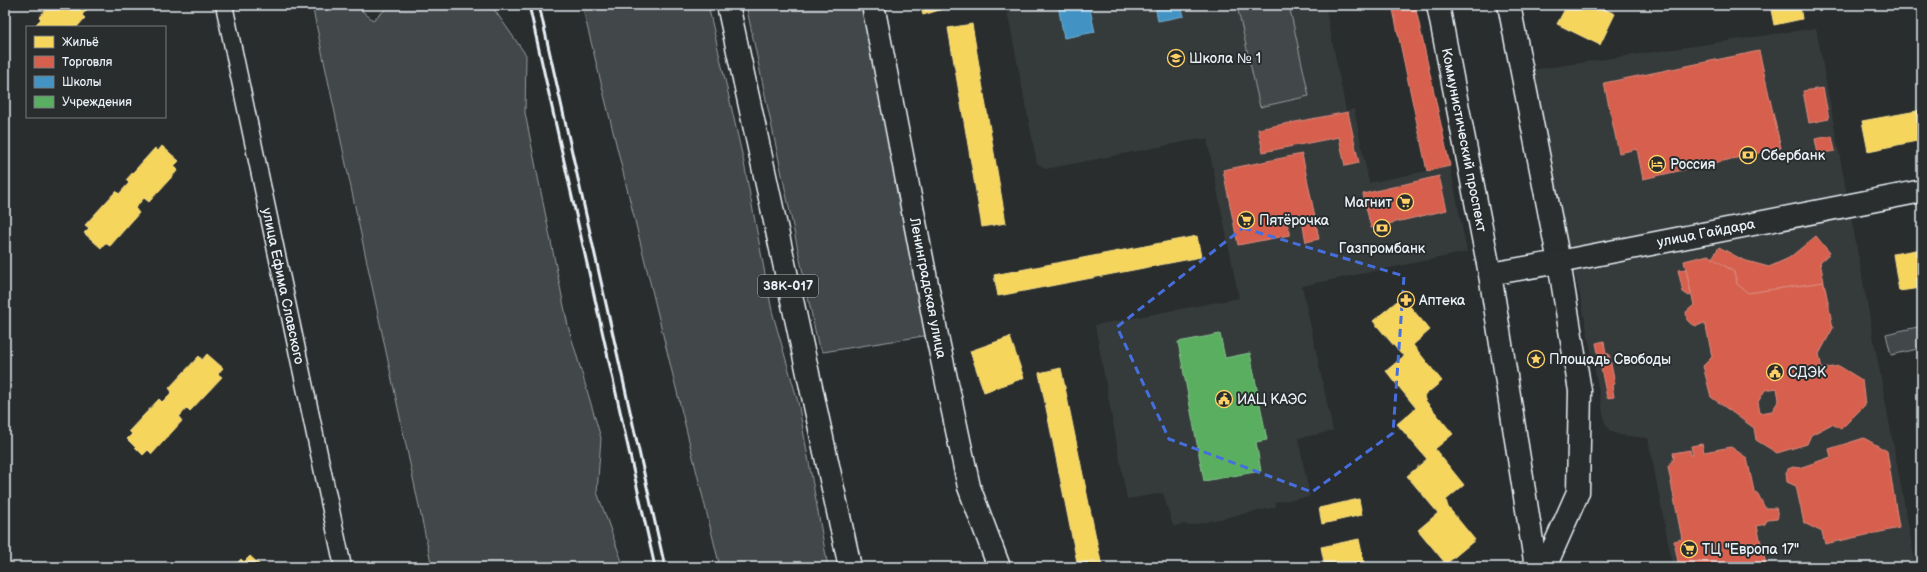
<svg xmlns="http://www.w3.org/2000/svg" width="1927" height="572" font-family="'Balsamiq Sans',sans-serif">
	<rect width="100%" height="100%" fill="#2a2d2e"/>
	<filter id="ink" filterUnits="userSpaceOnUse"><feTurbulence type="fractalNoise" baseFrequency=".025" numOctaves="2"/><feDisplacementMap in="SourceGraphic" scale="8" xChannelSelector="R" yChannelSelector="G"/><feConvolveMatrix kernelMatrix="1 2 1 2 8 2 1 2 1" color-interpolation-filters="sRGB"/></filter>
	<g filter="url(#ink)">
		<g fill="#363a3b">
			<polygon points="1006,5 1325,5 1346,111 1354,109 1369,183 1450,166 1467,252 1302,286 1333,431 1298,438 1310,497 1275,502 1276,507 1187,526 1186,524 1173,526 1163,493 1127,499 1095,325 1239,298 1207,139 1199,139 1046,169 1037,163"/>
			<polygon points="1816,28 1916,567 1673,567 1648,438 1619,435 1610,431 1605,423 1580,295 1568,247 1532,70"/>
		</g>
		<g fill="#424648" stroke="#959ca0">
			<polygon points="312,5 360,5 362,11 373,20 385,10 387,5 491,5 526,55 525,113 568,326 601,438 597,492 624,567 432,567"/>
			<polygon points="582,5 708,5 744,163 772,311 798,402 828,567 720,567"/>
			<polygon points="746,5 866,5 930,335 823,352 818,344"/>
			<polygon points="1263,5 1289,5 1309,96 1260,107 1238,10"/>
			<polygon points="1922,326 1922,348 1891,355 1886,334"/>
		</g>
		<g fill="#f6d55c" stroke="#f2dd8b">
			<polygon points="50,5 91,5 82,15 85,18 77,27 40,27 36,24 41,19 39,17"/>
			<polygon points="920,5 956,5 923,15"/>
			<polygon points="1567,5 1596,5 1615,14 1600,45 1557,24"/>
			<polygon points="1770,5 1800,5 1802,19 1774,25"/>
			<polygon points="972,24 1006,223 982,227 948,28"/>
			<polygon points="1922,110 1922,140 1868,151 1862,121"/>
			<polygon points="162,146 179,161 174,166 178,170 149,202 144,198 135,208 139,213 110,246 105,243 101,248 84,233 89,228 85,225 116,191 119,194 129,183 126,180 155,148 158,151"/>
			<polygon points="1197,236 1201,257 998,296 994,275"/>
			<polygon points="1922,249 1922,288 1899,291 1893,254"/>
			<polygon points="1402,297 1430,330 1413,345 1442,381 1424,396 1425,400 1453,434 1435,449 1464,485 1446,500 1448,507 1475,540 1446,564 1418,530 1438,513 1407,476 1427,459 1397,424 1416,408 1386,371 1405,355 1401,354 1373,321"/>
			<polygon points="1010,337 1024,378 984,392 970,351"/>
			<polygon points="207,354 223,368 218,374 222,377 190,411 187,408 179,417 182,421 152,454 148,450 143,455 127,439 132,434 129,431 159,399 162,402 172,392 169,388 199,356 202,360"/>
			<polygon points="1061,368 1102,567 1078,567 1039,373"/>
			<polygon points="1359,499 1362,515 1322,524 1319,508"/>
			<polygon points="1359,539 1365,567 1325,567 1321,547"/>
			<polygon points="250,556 262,567 234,567 241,559 244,562"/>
		</g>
		<g fill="#d6604d" stroke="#db8c80" fill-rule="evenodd">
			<polygon points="1392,5 1415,5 1450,166 1427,171"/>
			<polygon points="1759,51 1781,148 1643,179 1637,149 1619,153 1604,83"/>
			<polygon points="1823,88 1829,119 1809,123 1803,91"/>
			<polygon points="1348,112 1359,163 1345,166 1339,137 1263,152 1258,129"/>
			<polygon points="1832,136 1835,151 1818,154 1815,139"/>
			<polygon points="1302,154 1315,217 1287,223 1290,235 1238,245 1223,170"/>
			<polygon points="1439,176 1447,210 1371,228 1363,194"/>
			<polygon points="1315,218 1319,239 1306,242 1302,221"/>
			<polygon points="1816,236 1830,253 1820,262 1824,282 1748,293 1737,284 1734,272 1712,258 1719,247 1743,260 1769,267 1789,258"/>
			<path d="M1708,255l26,17 3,12 11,9 76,-11 9,46 -14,26 3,15 17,-3 23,14 3,25 -24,24 -9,-5 -21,11 -4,9 -30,9 -21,-13 -2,-12 -43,-31 -8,-31 9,-9 -6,-31 -2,-3 -7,3 -6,-2 -4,-4 -1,-8 8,-7 -10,-44zM1777,388l2,12 -7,11 -12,2 -2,-11 7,-12z"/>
			<polygon points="1686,269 1691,295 1689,296 1683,292 1678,270"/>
			<polygon points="1604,341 1606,354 1609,354 1615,384 1612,385 1614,397 1607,398 1596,343"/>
			<polygon points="1864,438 1887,451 1899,528 1825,544 1822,532 1804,523 1796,486 1787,482 1786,473 1788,469 1793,467 1799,468 1831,457 1829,449"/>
			<polygon points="1702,444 1704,452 1731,447 1747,458 1754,491 1758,494 1765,508 1776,508 1778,516 1777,519 1767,520 1765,524 1757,526 1766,564 1770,567 1679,567 1674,541 1682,539 1668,467 1674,458 1673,453 1690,450 1691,455 1693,455 1691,446"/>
		</g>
		<g fill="#4393c3" stroke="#74afd3">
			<polygon points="1058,5 1089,5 1095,32 1064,38"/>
			<polygon points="1155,5 1181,5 1184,16 1158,21"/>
		</g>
		<polygon fill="#5aae61" stroke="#85c28e" points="1220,334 1225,358 1250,353 1267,440 1256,442 1261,471 1204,481 1178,342"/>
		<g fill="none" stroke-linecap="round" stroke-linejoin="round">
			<g stroke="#e8f1f8" stroke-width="19">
				<polyline id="street" points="224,5 343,567"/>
			</g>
			<g stroke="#e8f1f8" stroke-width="25">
				<g id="secondary">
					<polyline points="873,5 937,336 969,487 999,567"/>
					<polyline points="1438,5 1490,274 1536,567"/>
					<polyline points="1509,5 1559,262 1580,391 1578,492 1545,567"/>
					<polyline points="1490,274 1559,262 1922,191"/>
				</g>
			</g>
			<g stroke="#e8f1f8" stroke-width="25">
				<polyline id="primary" points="728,5 850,567"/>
			</g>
			<use href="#street" stroke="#2a2d2e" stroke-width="16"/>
			<use href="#secondary" stroke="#2a2d2e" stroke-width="22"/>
			<use href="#primary" stroke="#2a2d2e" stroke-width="22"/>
			<g stroke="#e8f1f8" stroke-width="3">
				<polyline points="529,5 655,567"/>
				<polyline points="539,5 665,567"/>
			</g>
		</g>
	</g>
	<path fill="none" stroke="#466fde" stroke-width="3" stroke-dasharray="8 5" stroke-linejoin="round" d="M1243,228l161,48 -11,157 -81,59 -143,-53 -52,-112z"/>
	<defs>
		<g id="school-ring" transform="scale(0.9)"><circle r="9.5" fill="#2a2d2e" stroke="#ffd166" stroke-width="1.5"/><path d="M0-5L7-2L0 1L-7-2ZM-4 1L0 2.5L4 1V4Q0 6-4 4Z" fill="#ffd166"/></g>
		<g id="bank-ring" transform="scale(0.9)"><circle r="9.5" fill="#2a2d2e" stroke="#ffd166" stroke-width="1.5"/><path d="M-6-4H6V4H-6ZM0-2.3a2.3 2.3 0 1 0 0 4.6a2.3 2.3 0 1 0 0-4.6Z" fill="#ffd166"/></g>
		<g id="hotel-ring" transform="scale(0.9)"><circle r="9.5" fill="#2a2d2e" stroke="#ffd166" stroke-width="1.5"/><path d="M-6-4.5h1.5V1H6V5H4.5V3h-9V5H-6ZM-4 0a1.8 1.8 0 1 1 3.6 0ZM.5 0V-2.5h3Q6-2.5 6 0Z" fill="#ffd166"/></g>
		<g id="supermarket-ring" transform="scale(0.9)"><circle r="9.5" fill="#2a2d2e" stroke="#ffd166" stroke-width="1.5"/><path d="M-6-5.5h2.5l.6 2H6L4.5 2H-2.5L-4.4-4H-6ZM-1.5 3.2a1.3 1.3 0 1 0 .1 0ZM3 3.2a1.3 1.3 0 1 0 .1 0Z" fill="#ffd166"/></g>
		<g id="pharmacy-ring" transform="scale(0.9)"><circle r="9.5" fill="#2a2d2e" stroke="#ffd166" stroke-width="1.5"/><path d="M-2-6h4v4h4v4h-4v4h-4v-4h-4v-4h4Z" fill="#ffd166"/></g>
		<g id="sight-ring" transform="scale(0.9)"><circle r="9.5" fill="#2a2d2e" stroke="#ffd166" stroke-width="1.5"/><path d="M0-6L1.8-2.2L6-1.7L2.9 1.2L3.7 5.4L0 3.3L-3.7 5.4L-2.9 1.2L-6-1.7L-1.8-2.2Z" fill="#ffd166"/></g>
		<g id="civic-ring" transform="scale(0.9)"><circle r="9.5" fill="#2a2d2e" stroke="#ffd166" stroke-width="1.5"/><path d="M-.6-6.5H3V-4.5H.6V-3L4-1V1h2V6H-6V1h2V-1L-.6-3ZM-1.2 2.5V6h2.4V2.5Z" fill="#ffd166"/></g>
	</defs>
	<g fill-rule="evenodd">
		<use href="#school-ring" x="1176" y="58"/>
		<use href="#bank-ring" x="1748" y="155"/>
		<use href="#hotel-ring" x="1657" y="164"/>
		<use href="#supermarket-ring" x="1405" y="202"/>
		<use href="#supermarket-ring" x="1246" y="220"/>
		<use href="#bank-ring" x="1382" y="228"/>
		<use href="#pharmacy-ring" x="1406" y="300"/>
		<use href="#sight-ring" x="1536" y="359"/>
		<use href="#civic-ring" x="1775" y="372"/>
		<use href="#civic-ring" x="1224" y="399"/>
		<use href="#supermarket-ring" x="1689" y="549"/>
	</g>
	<g text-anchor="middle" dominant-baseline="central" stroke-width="4" stroke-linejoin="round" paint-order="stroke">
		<rect fill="#2a2d2e" stroke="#afb6bb" stroke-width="1" x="758" y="275" width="60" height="22" rx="3"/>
		<g font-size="13" font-weight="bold" fill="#e8f1f8">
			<text x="788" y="286">38К-017</text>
		</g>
		<g font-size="14" fill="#e8f1f8" stroke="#2a2d2e" text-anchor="start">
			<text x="1189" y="58">Школа № 1</text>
			<text x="1761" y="155">Сбербанк</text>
			<text x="1670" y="164">Россия</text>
			<text x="1392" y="202" text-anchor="end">Магнит</text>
			<text x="1259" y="220">Пятёрочка</text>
			<text x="1382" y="248" text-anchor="middle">Газпромбанк</text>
			<text x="1419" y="300">Аптека</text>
			<text x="1549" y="359">Площадь Свободы</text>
			<text x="1788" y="372">СДЭК</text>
			<text x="1237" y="399">ИАЦ КАЭС</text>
			<text x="1702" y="549">ТЦ "Европа 17"</text>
		</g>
		<g font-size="14" fill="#e8f1f8" stroke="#2a2d2e">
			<text transform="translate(1464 140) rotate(79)">Коммунистический проспект</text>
			<text transform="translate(1706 233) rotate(-11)">улица Гайдара</text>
			<text transform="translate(283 286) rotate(78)">улица Ефима Славского</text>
			<text transform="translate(928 288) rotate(79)">Ленинградская улица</text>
		</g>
	</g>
	<rect width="1927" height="572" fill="none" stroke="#2a2d2e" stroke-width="20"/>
	<rect x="10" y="10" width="1907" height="552" fill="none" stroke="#e8f1f8" stroke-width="1.5" filter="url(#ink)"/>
	<rect x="26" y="26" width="140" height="92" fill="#2a2d2e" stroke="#767b7f"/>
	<rect x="34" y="36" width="20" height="12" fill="#f6d55c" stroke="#767b7f"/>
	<text x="62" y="46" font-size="12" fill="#e8f1f8">Жильё</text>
	<rect x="34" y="56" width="20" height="12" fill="#d6604d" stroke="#767b7f"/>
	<text x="62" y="66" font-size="12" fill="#e8f1f8">Торговля</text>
	<rect x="34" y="76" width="20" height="12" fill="#4393c3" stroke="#767b7f"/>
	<text x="62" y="86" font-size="12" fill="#e8f1f8">Школы</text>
	<rect x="34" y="96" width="20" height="12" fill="#5aae61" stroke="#767b7f"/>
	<text x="62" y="106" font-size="12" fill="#e8f1f8">Учреждения</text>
</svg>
